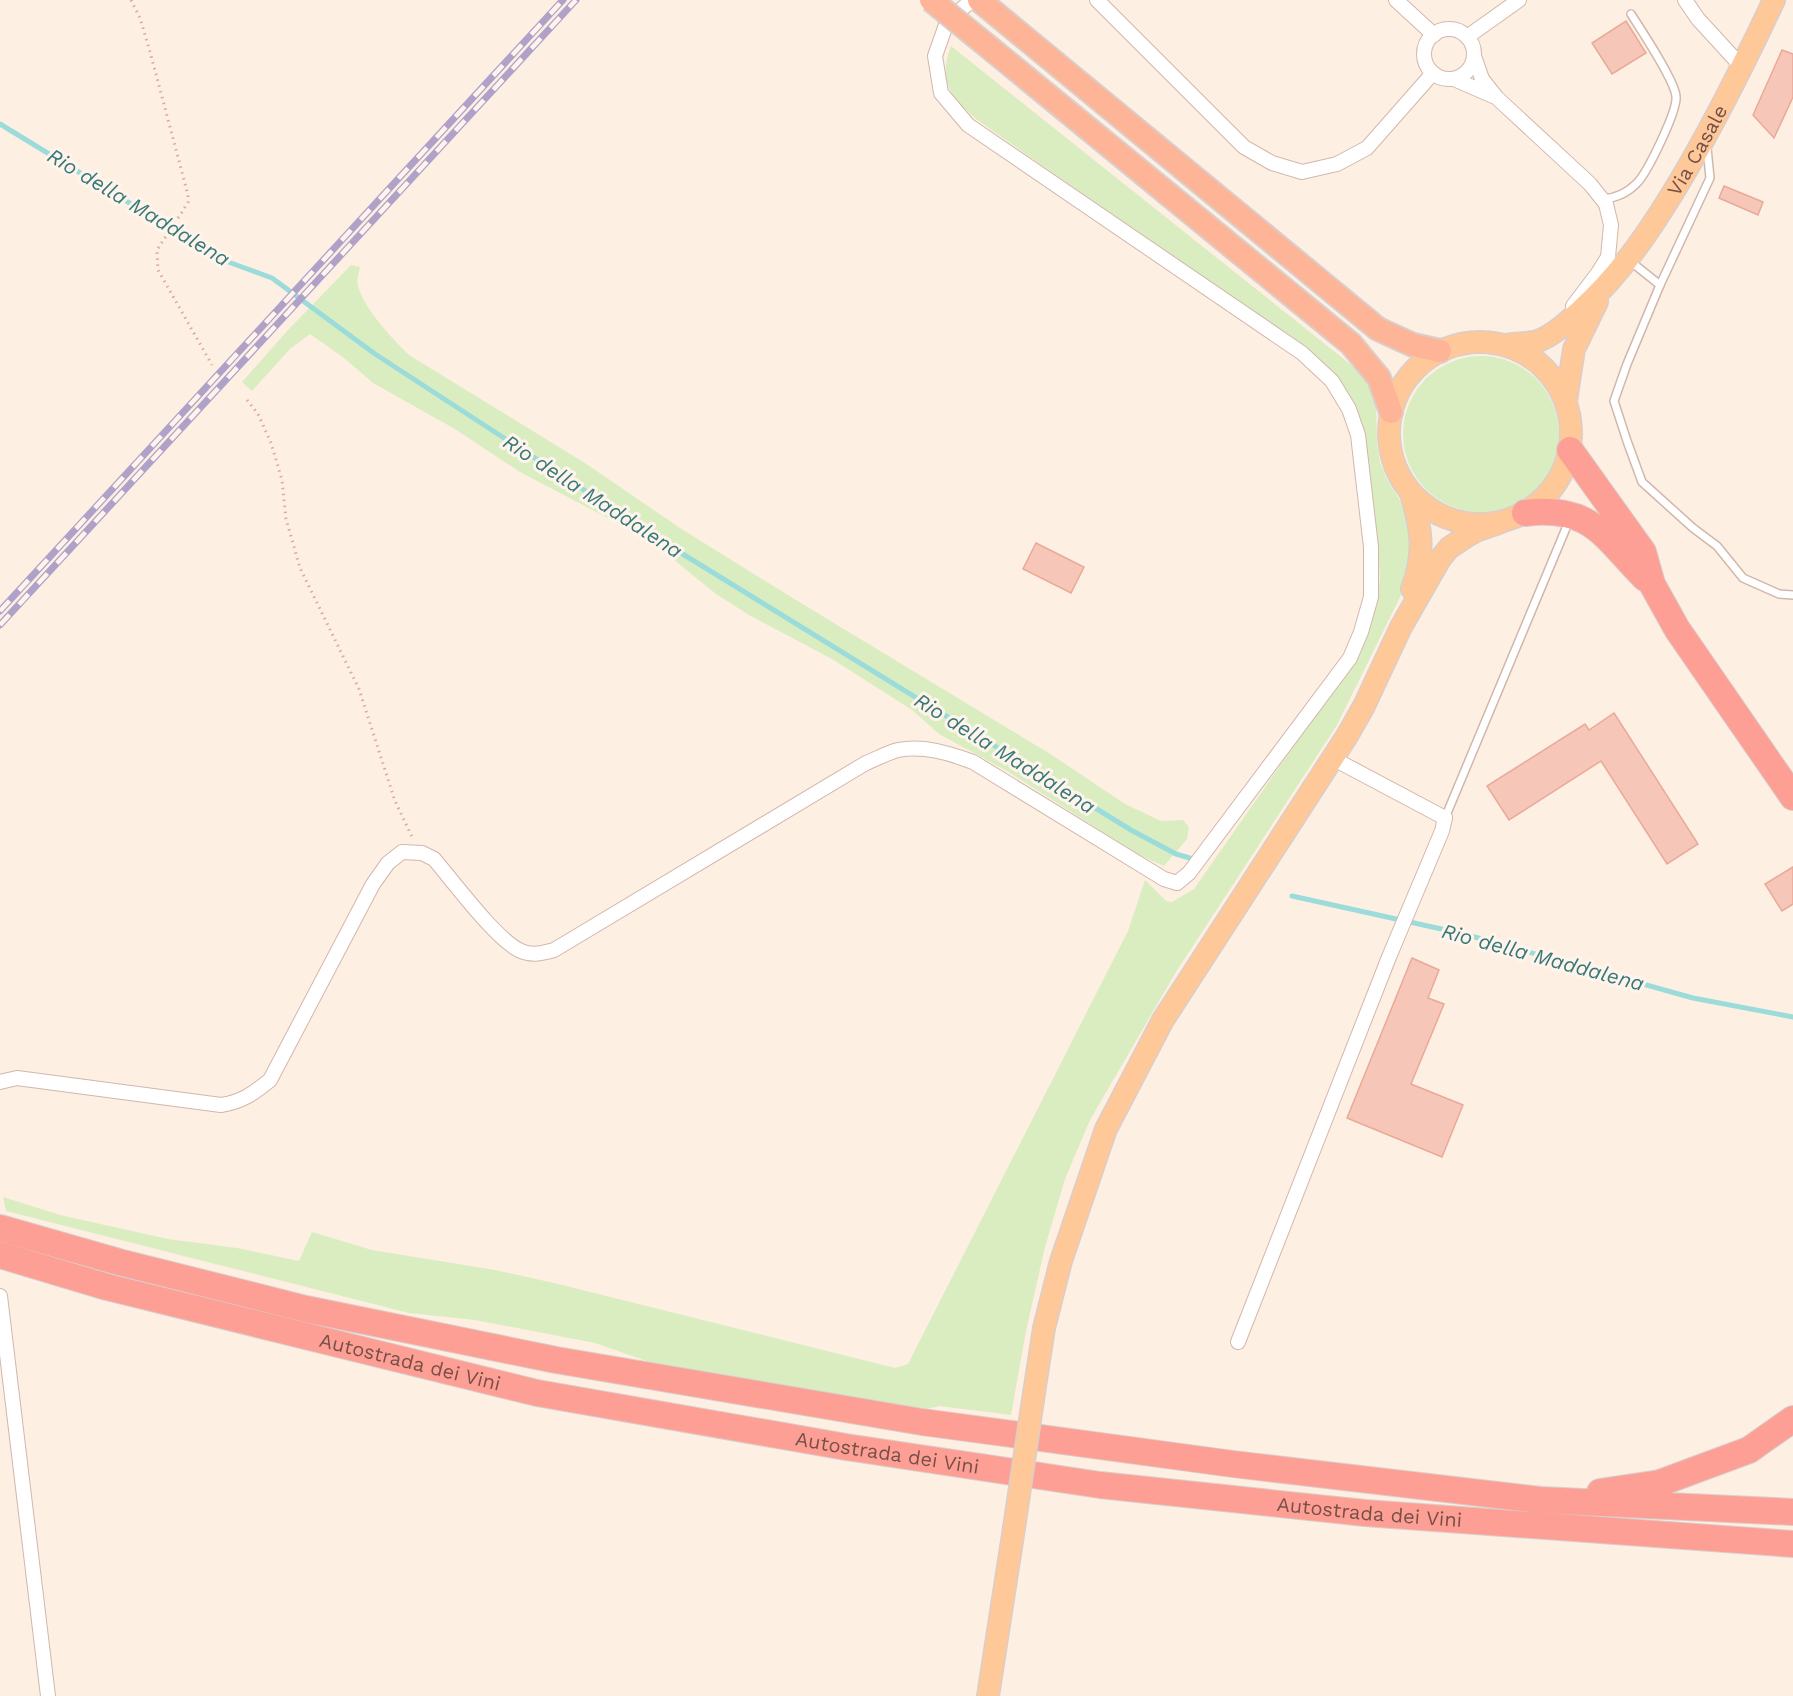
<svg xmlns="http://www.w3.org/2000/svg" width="1793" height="1696" font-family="'Work Sans',sans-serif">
	<rect width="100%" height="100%" fill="#feefe3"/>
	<g fill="#daedc0">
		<path d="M951,46l404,322 15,19 6,13 1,44 3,18 7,17 22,36 6,29 -7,37 -71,144 -161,247 -86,148 -25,59 -20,68 -19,84 -15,84 -72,-9 -20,5 -247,-41 -77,-27 -120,-23 -66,-7 -403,-102 -3,-14 57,18 108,24 69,9 62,13 13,-29 60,18 123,20 59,13 341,85 13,-4 220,-433 17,-51 21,21 6,1 22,-13 154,-221 22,-41 10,-47 -1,-21 -15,-125 -47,-76 -341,-239c-26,-23 -38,-38 -25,-73z"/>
		<path d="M351,265l9,2c-1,6 -4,14 -2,19 5,21 35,54 51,69l179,110 92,63 116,72 256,155 73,49 36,17 22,-1 6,7 -2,12 -23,27 -27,-12 -130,-83 -68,-37 -27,-24 -80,-51 -83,-44 -33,-21 -53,-43 -40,-25 -103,-54 -65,-43 -82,-46 -29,-25 -34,-24 -20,15 -38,42 -10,-9 46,-52z"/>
		<circle cx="1481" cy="434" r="78"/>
	</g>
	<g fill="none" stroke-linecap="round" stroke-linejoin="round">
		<g stroke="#9bdcdb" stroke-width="5">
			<polyline points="0,124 223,260 272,278 375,354 673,548 1131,830 1176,854 1193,859"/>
			<polyline points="1292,896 1464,934 1693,998 1793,1017"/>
		</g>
	</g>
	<g fill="#f6c7b9" stroke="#eaa998" stroke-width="1.5">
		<polygon points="1626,21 1646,53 1612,74 1592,43"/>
		<polygon points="1782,50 1793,54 1793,97 1774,138 1753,115"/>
		<polygon points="1724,186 1763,202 1758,215 1719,198"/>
		<polygon points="1036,543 1084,567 1071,593 1023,569"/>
		<polygon points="1614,713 1698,844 1667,864 1601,761 1509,820 1487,786 1585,724 1589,730"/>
		<polygon points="1793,867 1793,904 1782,911 1765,884"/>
		<polygon points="1412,958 1439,970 1428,998 1444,1004 1411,1084 1463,1105 1442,1157 1347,1118"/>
	</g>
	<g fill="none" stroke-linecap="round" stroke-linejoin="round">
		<g stroke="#d2b7ab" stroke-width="10">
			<g id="service">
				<polyline points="1707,148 1710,178 1660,285 1627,364 1614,401 1627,441 1642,482 1693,528 1717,546 1743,578 1779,594 1793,595"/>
				<path d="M1603,199c13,-1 24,-6 33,-15 11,-10 42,-74 40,-88 -2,-17 -35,-66 -45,-82"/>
				<polyline points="1630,261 1660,285"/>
				<polyline points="1445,818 1569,521"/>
			</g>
		</g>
		<g stroke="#d2b7ab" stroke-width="16">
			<g id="minor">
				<polyline points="1097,0 1244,147 1272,163 1302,172 1337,164 1367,148 1433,73"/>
				<polyline points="1396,0 1434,35"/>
				<polyline points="1685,0 1698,19 1742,67"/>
				<circle cx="1449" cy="54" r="25"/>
				<polyline points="1467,37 1519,0"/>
				<polyline points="1474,56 1482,79 1497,98 1590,184 1606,204 1611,225 1608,257 1598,273 1573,306"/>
				<polyline points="1454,79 1493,96"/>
				<path d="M0,1082l17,-4 204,27c21,-3 33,-12 49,-25l103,-196 15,-21 14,-11 20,1 12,6c19,22 63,82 87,92 11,5 22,2 33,-1l312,-187c10,-4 21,-10 32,-13 25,-5 51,3 75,12l191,117 13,4 12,-10 161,-215 11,-26 10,-35v-50l-13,-112 -9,-26 -17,-28 -30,-28 -334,-228 -27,-32 -6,-37 12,-34 25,-22"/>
				<polyline points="0,1296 48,1696"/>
				<polyline points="1238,1342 1389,957 1442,831 1445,818 1332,758"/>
			</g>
		</g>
		<g stroke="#d9cecb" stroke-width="24">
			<g id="primary">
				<circle cx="1480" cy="433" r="91"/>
				<path id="s1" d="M1506,345c10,-2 23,-1 32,-4 16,-6 32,-21 44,-32 40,-37 67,-77 95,-123 36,-60 67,-122 97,-186"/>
				<polyline points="1566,401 1574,349 1597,302"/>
				<path d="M1411,494c11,35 14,60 1,95"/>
				<polyline points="1034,1393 1044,1328 1061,1261 1106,1129 1163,1020 1347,736 1364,706 1401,627 1440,559 1449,548 1464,538 1476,531 1499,523"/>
				<polyline points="988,1696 1014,1528"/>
			</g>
		</g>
		<g stroke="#d9cecb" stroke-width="26">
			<g id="trunk">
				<polyline points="979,0 1378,329 1413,345 1440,351"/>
				<polyline points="996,53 1351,344 1379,378 1391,412"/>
			</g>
		</g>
		<g stroke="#d9cecb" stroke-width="28">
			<g id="motorway">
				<polyline points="1570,450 1643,552 1652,584 1677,629 1793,797"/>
				<path d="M1525,513c67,-8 79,24 120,65"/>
				<polyline points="0,1228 119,1262 306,1309 556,1360 922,1422 1233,1464 1540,1500 1793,1512"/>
				<path id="s2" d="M0,1255l107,32 430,106 309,54 254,38 265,28 428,31"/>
				<polyline points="1600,1492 1660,1483 1749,1450 1793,1419"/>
			</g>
		</g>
		<g stroke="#dbaa9c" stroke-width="3" stroke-dasharray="1.5 4.5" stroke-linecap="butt">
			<polyline points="131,0 140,18 152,59 188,195 188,202 182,212 157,250 158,270 212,365"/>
			<polyline points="247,400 258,414 271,443 282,480 286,519 300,568 359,689 395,801 413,839"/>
		</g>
		<use href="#service" stroke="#fff" stroke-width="7"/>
		<use href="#minor" stroke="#fff" stroke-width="14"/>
		<use href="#primary" stroke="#ffc899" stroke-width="21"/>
		<use href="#trunk" stroke="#feb497" stroke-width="22"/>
		<use href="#motorway" stroke="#fd9f95" stroke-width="26"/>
		<g stroke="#b0a1c9" stroke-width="7">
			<g id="rail">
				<polyline points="0,611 563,0"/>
				<polyline points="0,625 576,0"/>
			</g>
		</g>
		<use href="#rail" stroke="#fff4eb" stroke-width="4.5" stroke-dasharray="14" stroke-linecap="butt"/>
		<g stroke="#d9cecb" stroke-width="24" stroke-linecap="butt">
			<polyline id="primary-bridge" points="1014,1528 1034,1393"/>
		</g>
		<g stroke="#d9cecb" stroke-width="26" stroke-linecap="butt">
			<polyline id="trunk-bridge" points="931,0 996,53"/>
		</g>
		<use href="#primary-bridge" stroke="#ffc899" stroke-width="21"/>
		<use href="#trunk-bridge" stroke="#feb497" stroke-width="22"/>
	</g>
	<g text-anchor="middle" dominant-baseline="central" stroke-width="6" stroke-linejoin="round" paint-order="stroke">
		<g font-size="20" fill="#785047" stroke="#fff4eb">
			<text stroke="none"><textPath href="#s1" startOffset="284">Via Casale</textPath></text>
			<text stroke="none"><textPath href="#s2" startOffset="424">Autostrada dei Vini</textPath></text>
			<text stroke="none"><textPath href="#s2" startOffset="910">Autostrada dei Vini</textPath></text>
			<text stroke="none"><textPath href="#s2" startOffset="1396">Autostrada dei Vini</textPath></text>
		</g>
		<g font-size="21" font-style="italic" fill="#377878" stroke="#fff4eb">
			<text transform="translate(139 207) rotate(31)">Rio della Maddalena</text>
			<text transform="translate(593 496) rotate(33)">Rio della Maddalena</text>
			<text transform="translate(1005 753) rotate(32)">Rio della Maddalena</text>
			<text transform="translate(1543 957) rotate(15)">Rio della Maddalena</text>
		</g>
	</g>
</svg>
